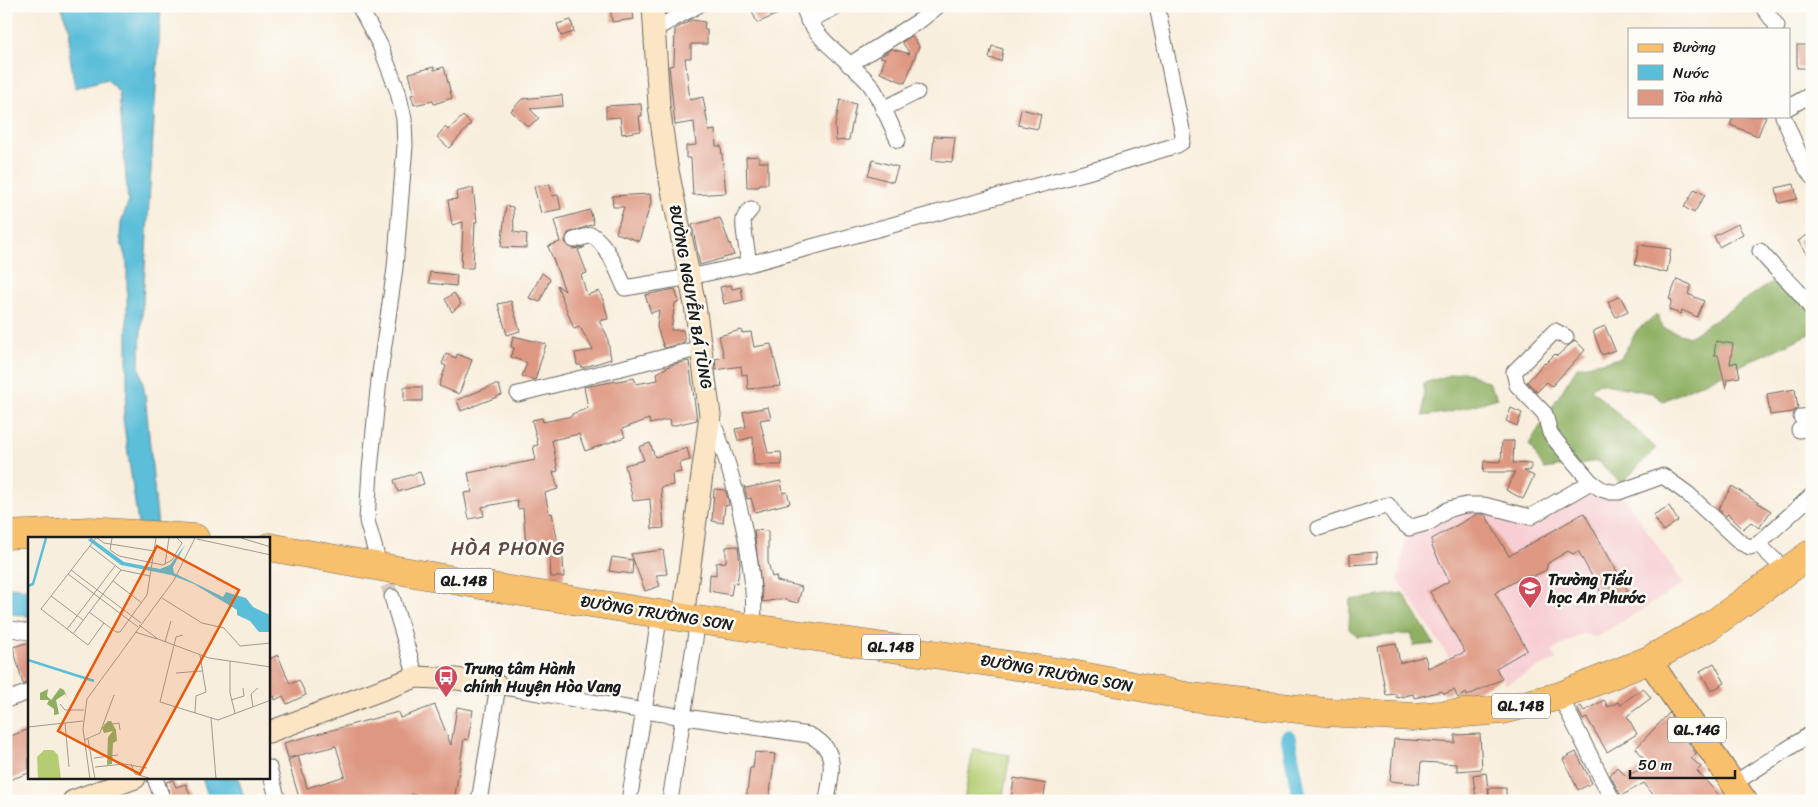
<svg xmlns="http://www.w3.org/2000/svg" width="1818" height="807" font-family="Sriracha,sans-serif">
	<rect width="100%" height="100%" fill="#fdfcf7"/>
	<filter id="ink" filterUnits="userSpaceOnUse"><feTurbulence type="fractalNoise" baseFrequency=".02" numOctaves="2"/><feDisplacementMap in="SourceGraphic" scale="10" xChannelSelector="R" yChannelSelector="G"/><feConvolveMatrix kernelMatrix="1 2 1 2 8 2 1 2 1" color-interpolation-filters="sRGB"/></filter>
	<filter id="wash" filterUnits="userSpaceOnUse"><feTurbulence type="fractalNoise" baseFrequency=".0096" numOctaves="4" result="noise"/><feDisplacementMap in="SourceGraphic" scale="20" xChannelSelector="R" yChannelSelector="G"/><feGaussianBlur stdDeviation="1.12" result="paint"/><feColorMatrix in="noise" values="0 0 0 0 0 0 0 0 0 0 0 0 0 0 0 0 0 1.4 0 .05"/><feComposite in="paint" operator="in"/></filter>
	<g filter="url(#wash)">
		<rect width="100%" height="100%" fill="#f8eedd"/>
		<polygon fill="#f7cfd3" points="1592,486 1622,495 1684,584 1596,637 1582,634 1552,651 1556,659 1506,684 1483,642 1450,659 1398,580 1406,537 1445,510 1453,507 1532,520"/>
		<polygon fill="#b4cd72" stroke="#687447" points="973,749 1010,755 1002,801 964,801"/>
		<g fill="#8fb064" stroke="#566640">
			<polygon points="1772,282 1795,299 1812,289 1812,333 1663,401 1652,393 1599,383 1591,389 1656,448 1621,484 1598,461 1544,469 1529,444 1577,367 1621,358 1637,330 1657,315 1663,328 1689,337"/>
			<polygon points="1463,371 1488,382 1498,398 1451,412 1423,416 1424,383"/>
			<polygon points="1403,593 1434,644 1414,646 1412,634 1357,637 1349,629 1350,600"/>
		</g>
		<g fill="#5bbed9" stroke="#3c6d7a">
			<polygon points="60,6 161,6 139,365 145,394 159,538 140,538 123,418 127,393 127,264 120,237 121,223 128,203 119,92 107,79 75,88 69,50 70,30"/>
			<polygon points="6,587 29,589 29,616 6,613"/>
			<polygon points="202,778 238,778 245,801 210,801"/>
		</g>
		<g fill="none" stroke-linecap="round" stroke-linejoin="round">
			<polyline stroke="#5bbed9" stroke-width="15" points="1288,737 1300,801"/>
		</g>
		<g id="blocks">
			<g fill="#de9882">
				<polygon points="610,6 632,6 634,19 612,22"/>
				<polygon points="750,6 794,6 794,7 757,23"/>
				<polygon points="571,20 574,32 561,36 557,24"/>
				<polygon points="692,20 705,22 704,30 707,30 707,44 691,44 691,58 685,58 690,100 703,97 709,131 715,130 716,146 721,146 726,193 693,195 691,158 686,158 686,146 696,145 694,122 675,125 669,66 674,65 675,29"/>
				<polygon points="912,36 919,46 905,83 880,73 885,58 880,57 892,49 910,54 902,42"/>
				<rect x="1797" y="45" width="15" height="23"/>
				<polygon points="992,46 1003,49 1001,61 989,58"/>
				<polygon points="434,67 434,70 444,67 452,98 434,104 433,101 414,105 411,95 414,94 409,73"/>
				<polygon points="562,95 563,106 530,109 539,118 528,127 511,111 522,99"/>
				<polygon points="840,100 856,104 849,140 836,141 835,125"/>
				<polygon points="641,104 642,116 639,116 641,131 622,134 620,117 606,118 606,106"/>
				<polygon points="1021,109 1041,114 1038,129 1018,125"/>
				<polygon points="463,116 471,124 449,148 437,137 445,127 448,130"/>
				<polygon points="1734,116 1766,116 1758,136 1730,125"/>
				<polygon points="934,136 955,137 952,162 932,160"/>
				<polygon points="759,156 759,162 768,162 768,184 759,184 759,187 747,187 746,157"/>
				<polygon points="873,160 898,167 893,182 868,175"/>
				<polygon points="550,184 552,196 558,195 561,209 541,213 534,187"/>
				<polygon points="1794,184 1797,199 1779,203 1776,188"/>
				<polygon points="473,188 477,222 475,222 473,268 461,268 463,222 452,225 448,200 457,199 456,192"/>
				<polygon points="1695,189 1705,195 1694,213 1684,207"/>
				<polygon points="650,194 651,203 639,241 616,233 624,207 613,207 612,196"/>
				<polygon points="506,206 513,207 514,232 527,234 526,248 501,247"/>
				<polygon points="590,210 594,224 568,233 565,242 572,249 585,247 578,250 587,273 581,275 587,295 599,291 604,302 608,319 599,321 607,335 611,359 582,368 581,365 577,365 575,353 593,350 580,327 574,329 557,285 565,291 548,246 560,242 554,220"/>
				<polygon points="720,218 734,255 700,265 692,225"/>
				<polygon points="1738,224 1743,234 1719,247 1714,236"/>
				<polygon points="1812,232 1812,260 1798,241"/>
				<polygon points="1639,245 1671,249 1667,273 1635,265"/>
				<polygon points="430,272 457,275 456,286 429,283"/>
				<polygon points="542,273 550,279 540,302 529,298"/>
				<polygon points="1677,279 1691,285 1688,294 1704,301 1697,317 1682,310 1681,314 1669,310 1672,300 1669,299"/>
				<polygon points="731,285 732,289 741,287 743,300 724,304 720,287"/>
				<polygon points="675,289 679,302 675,303 671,330 683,330 685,342 664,348 657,327 659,310 651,313 645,295"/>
				<polygon points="454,293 461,304 452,312 445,299"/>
				<polygon points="1620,296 1628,311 1616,317 1608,302"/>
				<polygon points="511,301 520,331 507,335 498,304"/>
				<polygon points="1605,326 1615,350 1602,355 1593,331"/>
				<polygon points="741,330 742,333 751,332 754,347 771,344 781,386 748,389 747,374 742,375 741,366 716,370 715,359 724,357 719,336"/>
				<polygon points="513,336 546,344 535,380 522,376 527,363 511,357 514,348 511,347"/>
				<polygon points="1575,340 1585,350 1552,386 1547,382 1537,392 1527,382 1544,363 1545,364 1555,354 1557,356"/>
				<polygon points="1716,341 1733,344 1730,364 1737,362 1740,377 1727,379 1726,388 1718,355 1714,355"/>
				<polygon points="446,354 456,358 457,354 472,360 459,394 439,386 446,366 442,364"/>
				<polygon points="689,361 697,420 671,426 670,419 650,424 649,419 622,429 625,437 585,451 579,434 552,440 558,471 553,472 558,489 545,493 549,514 552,513 558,543 562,542 564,577 551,577 549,545 526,546 523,508 518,509 517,500 482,507 484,516 469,519 464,493 472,492 468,473 536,460 533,446 538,445 532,420 542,418 543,422 572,416 572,414 588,408 584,387 634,378 636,384 658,380 657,373 671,365"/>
				<polygon points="494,385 499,385 502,395 461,411 457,400"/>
				<rect x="404" y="387" width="18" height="14"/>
				<polygon points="1795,389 1798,408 1793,412 1770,415 1767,394"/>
				<polygon points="768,407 771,418 760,420 768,453 781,452 782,465 754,465 753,437 738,441 735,429 746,427 743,412"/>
				<polygon points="1511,408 1522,413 1517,426 1506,421"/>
				<polygon points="1502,441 1514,441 1513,463 1531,464 1531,470 1524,471 1534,476 1523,499 1506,490 1515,472 1483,472 1484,461 1501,462"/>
				<polygon points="650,443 655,457 687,448 690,460 679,463 681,472 672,474 673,485 661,487 664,528 652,529 650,499 633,501 625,465 644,460 639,447"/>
				<polygon points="420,472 424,484 398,492 394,480"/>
				<polygon points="781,481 783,493 787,492 790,503 755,512 751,498 747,499 744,486 746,488"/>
				<polygon points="1732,486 1771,511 1759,528 1751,522 1743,529 1728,514 1726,516 1718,509"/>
				<polygon points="714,489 725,490 727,495 729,505 725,506 723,523 712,521"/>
				<polygon points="1669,506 1678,521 1663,531 1653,515"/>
				<polygon points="1584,513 1628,591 1607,603 1578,551 1573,554 1568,551 1548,563 1546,570 1532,577 1526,575 1495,593 1527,650 1496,668 1502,679 1467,696 1466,693 1458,698 1454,690 1444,694 1442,691 1414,698 1413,694 1397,698 1396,694 1386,695 1377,646 1396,643 1400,663 1425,656 1428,668 1465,652 1430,592 1449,581 1432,546 1432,539 1477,514 1483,514 1486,516 1509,556"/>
				<polygon points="754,530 768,531 768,562 772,577 776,576 777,581 802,587 798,603 781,599 763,602"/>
				<polygon points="738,546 740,564 737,584 733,583 731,595 709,591 710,574 716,575 716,563 726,562 726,547"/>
				<polygon points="663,550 667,574 656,575 660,586 645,591 631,554"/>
				<polygon points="1377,552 1378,563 1350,565 1350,554"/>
				<polygon points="612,557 633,560 632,574 609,571"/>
				<polygon points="29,642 29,683 23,684 13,647"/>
				<polygon points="278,655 290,684 299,680 306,695 287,704 283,696 275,700 274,696 269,698 269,659"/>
				<polygon points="1714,663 1725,683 1711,691 1700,671"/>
				<polygon points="1643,688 1651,698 1627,716 1637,734 1607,752 1587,718 1583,720 1577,708 1581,706 1584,711 1604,700 1608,707 1618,702 1620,705"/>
				<polygon points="435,705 451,745 457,707 473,710 468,740 464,739 454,801 441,801 411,794 410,801 341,801 338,794 317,801 300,801 288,760 298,756 307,788 345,776 336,746 288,758 284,743 398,712 400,718"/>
				<polygon points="1669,713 1696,754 1691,758 1701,767 1697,771 1724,801 1658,801 1644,783 1621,796 1610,775 1617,767 1626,776 1649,765 1636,748"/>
				<polygon points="29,729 29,773 6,781 6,738"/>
				<polygon points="1480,734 1482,769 1457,771 1457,764 1421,762 1419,784 1390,781 1394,739 1455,743 1455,735"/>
				<polygon points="755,752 775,754 769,801 746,801 750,768 753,768"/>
				<polygon points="1576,752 1592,783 1578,790 1563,759"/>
				<polygon points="1486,773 1489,797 1489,788 1506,788 1506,801 1489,801 1489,797 1476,798 1473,775"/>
				<polygon points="1014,778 1046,784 1043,801 1011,801"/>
				<polygon points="173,780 176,787 186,784 192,801 172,801 166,782"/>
			</g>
		</g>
	</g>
	<g filter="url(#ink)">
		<use href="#blocks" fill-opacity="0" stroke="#696660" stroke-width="1"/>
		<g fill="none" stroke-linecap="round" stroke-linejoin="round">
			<polyline stroke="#d7cec0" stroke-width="15" stroke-dasharray="15 8" stroke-linecap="butt" points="380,563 392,597"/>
			<g stroke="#696660" stroke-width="17">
				<g id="street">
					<polyline points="359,6 380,45 398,92 404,119 405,146 395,268 379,380 370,470 367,521 376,553"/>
					<path d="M803,6c11,35 42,50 65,76 11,12 22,42 30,58"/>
					<polyline points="1762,6 1777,26 1776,29"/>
					<polyline points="808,21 838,6"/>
					<polyline points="655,29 697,6"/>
					<polyline points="849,65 922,19 938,6"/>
					<polyline points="1789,107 1812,94"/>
					<polyline points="883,109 917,92"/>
					<polyline points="1783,116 1804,165 1812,177"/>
					<path d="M574,240l18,-5c17,12 25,35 33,53l65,-11 59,-13 353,-96 75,-23 5,-3 1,-7 -26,-129"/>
					<path d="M1760,251c16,21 38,35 52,59"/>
					<path d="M749,264c-1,-9 -7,-41 -5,-45 1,-4 5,-7 7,-10"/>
					<polyline points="1566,337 1555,331 1514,372 1517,385 1545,414 1550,433 1556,441 1591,482 1601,489 1611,492 1619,492 1663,476 1688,494 1741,543 1750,547 1758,544 1787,572"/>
					<polyline points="518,394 701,348"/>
					<polyline points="1801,417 1812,416"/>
					<path d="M711,418c23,54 47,152 42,210"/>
					<polyline points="1799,430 1812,428"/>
					<polyline points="1319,528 1388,505 1397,518 1409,528 1430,522 1449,509 1466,505 1484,505 1530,517 1591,482"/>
					<polyline points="1758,544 1812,495"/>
					<polyline points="392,597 416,677"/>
					<polyline points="6,628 29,632"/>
					<polyline points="1560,696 1613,801"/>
					<polyline points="6,700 29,692"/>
					<polyline points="269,768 278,801"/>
					<polyline points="155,778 163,801"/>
					<polyline points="1733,784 1812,733"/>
					<path d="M479,801l19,-115 146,25 165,24c31,14 22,38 18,66"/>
					<polyline points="629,801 660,614"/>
					<polyline points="670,801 698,620"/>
				</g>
			</g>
			<g stroke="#696660" stroke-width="23">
				<g id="secondary">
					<polyline points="653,6 659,106 667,165 695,305 710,415 683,618"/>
					<polyline points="269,732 416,677 457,679 498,686"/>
					<polyline points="73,801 135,778"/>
				</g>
			</g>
			<g stroke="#696660" stroke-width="26">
				<polyline id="primary" points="1649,660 1745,801"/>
			</g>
			<g stroke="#696660" stroke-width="29">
				<g id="highway">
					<polyline points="6,535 90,531 195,538"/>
					<polyline points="269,547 509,590 698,620 1072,674 1191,697 1325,712 1413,717 1503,710 1560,696 1649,660 1710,626 1812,553"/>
				</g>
			</g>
			<use href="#street" stroke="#fff" stroke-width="15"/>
			<use href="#secondary" stroke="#fce5c4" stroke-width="21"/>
			<use href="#primary" stroke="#f8bf6c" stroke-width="24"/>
			<use href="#highway" stroke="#f8bf6c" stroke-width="28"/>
		</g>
	</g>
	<defs>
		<g id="school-pin" transform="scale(1.25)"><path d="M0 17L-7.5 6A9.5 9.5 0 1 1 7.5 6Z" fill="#d1495b" stroke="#fdfcf7"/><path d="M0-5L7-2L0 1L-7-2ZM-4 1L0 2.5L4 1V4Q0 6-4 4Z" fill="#fff"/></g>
		<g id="bus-pin" transform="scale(1.25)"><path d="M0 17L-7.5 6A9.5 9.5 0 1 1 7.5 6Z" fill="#d1495b" stroke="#fdfcf7"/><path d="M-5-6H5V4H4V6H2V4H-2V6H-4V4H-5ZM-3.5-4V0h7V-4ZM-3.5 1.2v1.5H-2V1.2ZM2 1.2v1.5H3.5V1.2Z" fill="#fff"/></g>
	</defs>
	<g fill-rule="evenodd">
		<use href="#school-pin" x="1530" y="588"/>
		<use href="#bus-pin" x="446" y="677"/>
	</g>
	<g text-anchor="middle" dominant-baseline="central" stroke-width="5" stroke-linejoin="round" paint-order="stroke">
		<g fill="#fdfcf7" stroke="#605f5e" stroke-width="1">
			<rect x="435" y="568.5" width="58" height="25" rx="4"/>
			<rect x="862" y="634.5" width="58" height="25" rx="4"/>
			<rect x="1492" y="693.5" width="58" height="25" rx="4"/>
			<rect x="1668" y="717.5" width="58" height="25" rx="4"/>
		</g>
		<g font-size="15" font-weight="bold" fill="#1c1c1c">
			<text x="464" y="581">QL.14B</text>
			<text x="891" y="647">QL.14B</text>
			<text x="1521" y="706">QL.14B</text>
			<text x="1697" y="730">QL.14G</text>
		</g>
		<g font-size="16" fill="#1c1c1c" stroke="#fdfcf7">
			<text transform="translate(691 297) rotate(80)">ĐƯỜNG NGUYỄN BÁ TÙNG</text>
			<text transform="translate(657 613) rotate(9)">ĐƯỜNG TRƯỜNG SƠN</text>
			<text transform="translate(1057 673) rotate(10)">ĐƯỜNG TRƯỜNG SƠN</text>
		</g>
		<g font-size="16" font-weight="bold" fill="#1c1c1c" stroke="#fdfcf7" text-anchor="start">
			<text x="1548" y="579">Trường Tiểu<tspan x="1548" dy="18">học An Phước</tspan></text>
			<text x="464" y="668">Trung tâm Hành<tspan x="464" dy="18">chính Huyện Hòa Vang</tspan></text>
		</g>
		<g font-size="19" letter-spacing="1" fill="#604740" stroke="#fdfcf7">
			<text x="508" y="548">HÒA PHONG</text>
		</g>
	</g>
	<g transform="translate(28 537)">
		<rect width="242" height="242" fill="#f8eedd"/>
		<path d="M16,213h9l5,5 3,24h-23l-1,-22z" fill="#b4cd72"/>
		<path d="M32,151l4,2 4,9 -3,-5 -9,6 3,14 -5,1v-6l-7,-5 2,-4h-9v-7l8,-4 -1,7 4,4zM80,184h3l5,9 1,11 -4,2 -1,21 -5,1 1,-28 5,-6 -9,2 -2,-5z" fill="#8fb064"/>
		<path d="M63,1l33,24 36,7 10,-4 15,-20 -12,22 1,6 49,24 3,-5 20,6 7,9 17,8v17h-11l-9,-11 -13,-6v-5l-43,-26 -23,-9 -50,-10 -33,-25z" fill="#5bbed9"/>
		<path fill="none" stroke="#5bbed9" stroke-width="2.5" d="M0,49l5,-2 13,-46M0,123l66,21"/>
		<path fill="none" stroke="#a09a90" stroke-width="1" d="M68,1l-55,71 47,36 16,-22M69,1l7,5 50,8M84,1l-2,12 9,6 44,9 9,-5 10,-17 -5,-5M213,1l30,9M169,2l74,16M62,9l31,24 29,6M137,27l4,-26M43,33l70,53M40,37l70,53M85,44l29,22M23,59l32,24M134,61l40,25 22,5 16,18 31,-3M61,75l27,20h4l27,-37 9,-57M111,88l19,14 51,19 62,9M39,92l48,-63M107,95l22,7M45,97l48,-64M155,98l-7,2 -16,65 58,18 53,-20M137,105l6,-21M202,124v32l5,20M148,136l26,-2M203,163l13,-4 -1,-8M32,167l5,6h19M225,170l-2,-13 7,-6M167,176l1,-17 10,-4 -6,-37M183,180l5,62M37,186l4,44M76,188l15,-2 1,7M0,190l55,-6M60,202l7,40M56,203l16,-7 14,-38M66,221l24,-3M103,227l4,10 14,4M67,230l29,-3 23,4M62,242l-7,-50 4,-30 87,-119 21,-42"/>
		<path fill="#e8590c" fill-opacity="0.15" stroke="#e8590c" stroke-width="2.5" d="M129,9l82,44 -99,184 -82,-43z"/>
		<rect width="242" height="242" fill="none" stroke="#1c1c1c" stroke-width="2.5"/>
	</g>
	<rect width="1818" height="807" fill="none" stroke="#fdfcf7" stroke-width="25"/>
	<rect x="1628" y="28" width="162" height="90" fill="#fdfcf7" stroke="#a3a29f"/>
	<rect x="1638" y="44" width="25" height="8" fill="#f8bf6c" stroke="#a3a29f"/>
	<text x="1673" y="52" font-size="15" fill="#1c1c1c">Đường</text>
	<rect x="1638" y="65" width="25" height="15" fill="#5bbed9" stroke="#a3a29f"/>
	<text x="1673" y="78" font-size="15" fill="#1c1c1c">Nước</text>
	<rect x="1638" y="90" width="25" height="15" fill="#de9882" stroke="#a3a29f"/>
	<text x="1673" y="102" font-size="15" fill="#1c1c1c">Tòa nhà</text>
	<path d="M1630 770v8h105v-8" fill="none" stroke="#1c1c1c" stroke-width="2.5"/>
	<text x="1638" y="770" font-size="15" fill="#1c1c1c" stroke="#fdfcf7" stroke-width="4" paint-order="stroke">50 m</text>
</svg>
